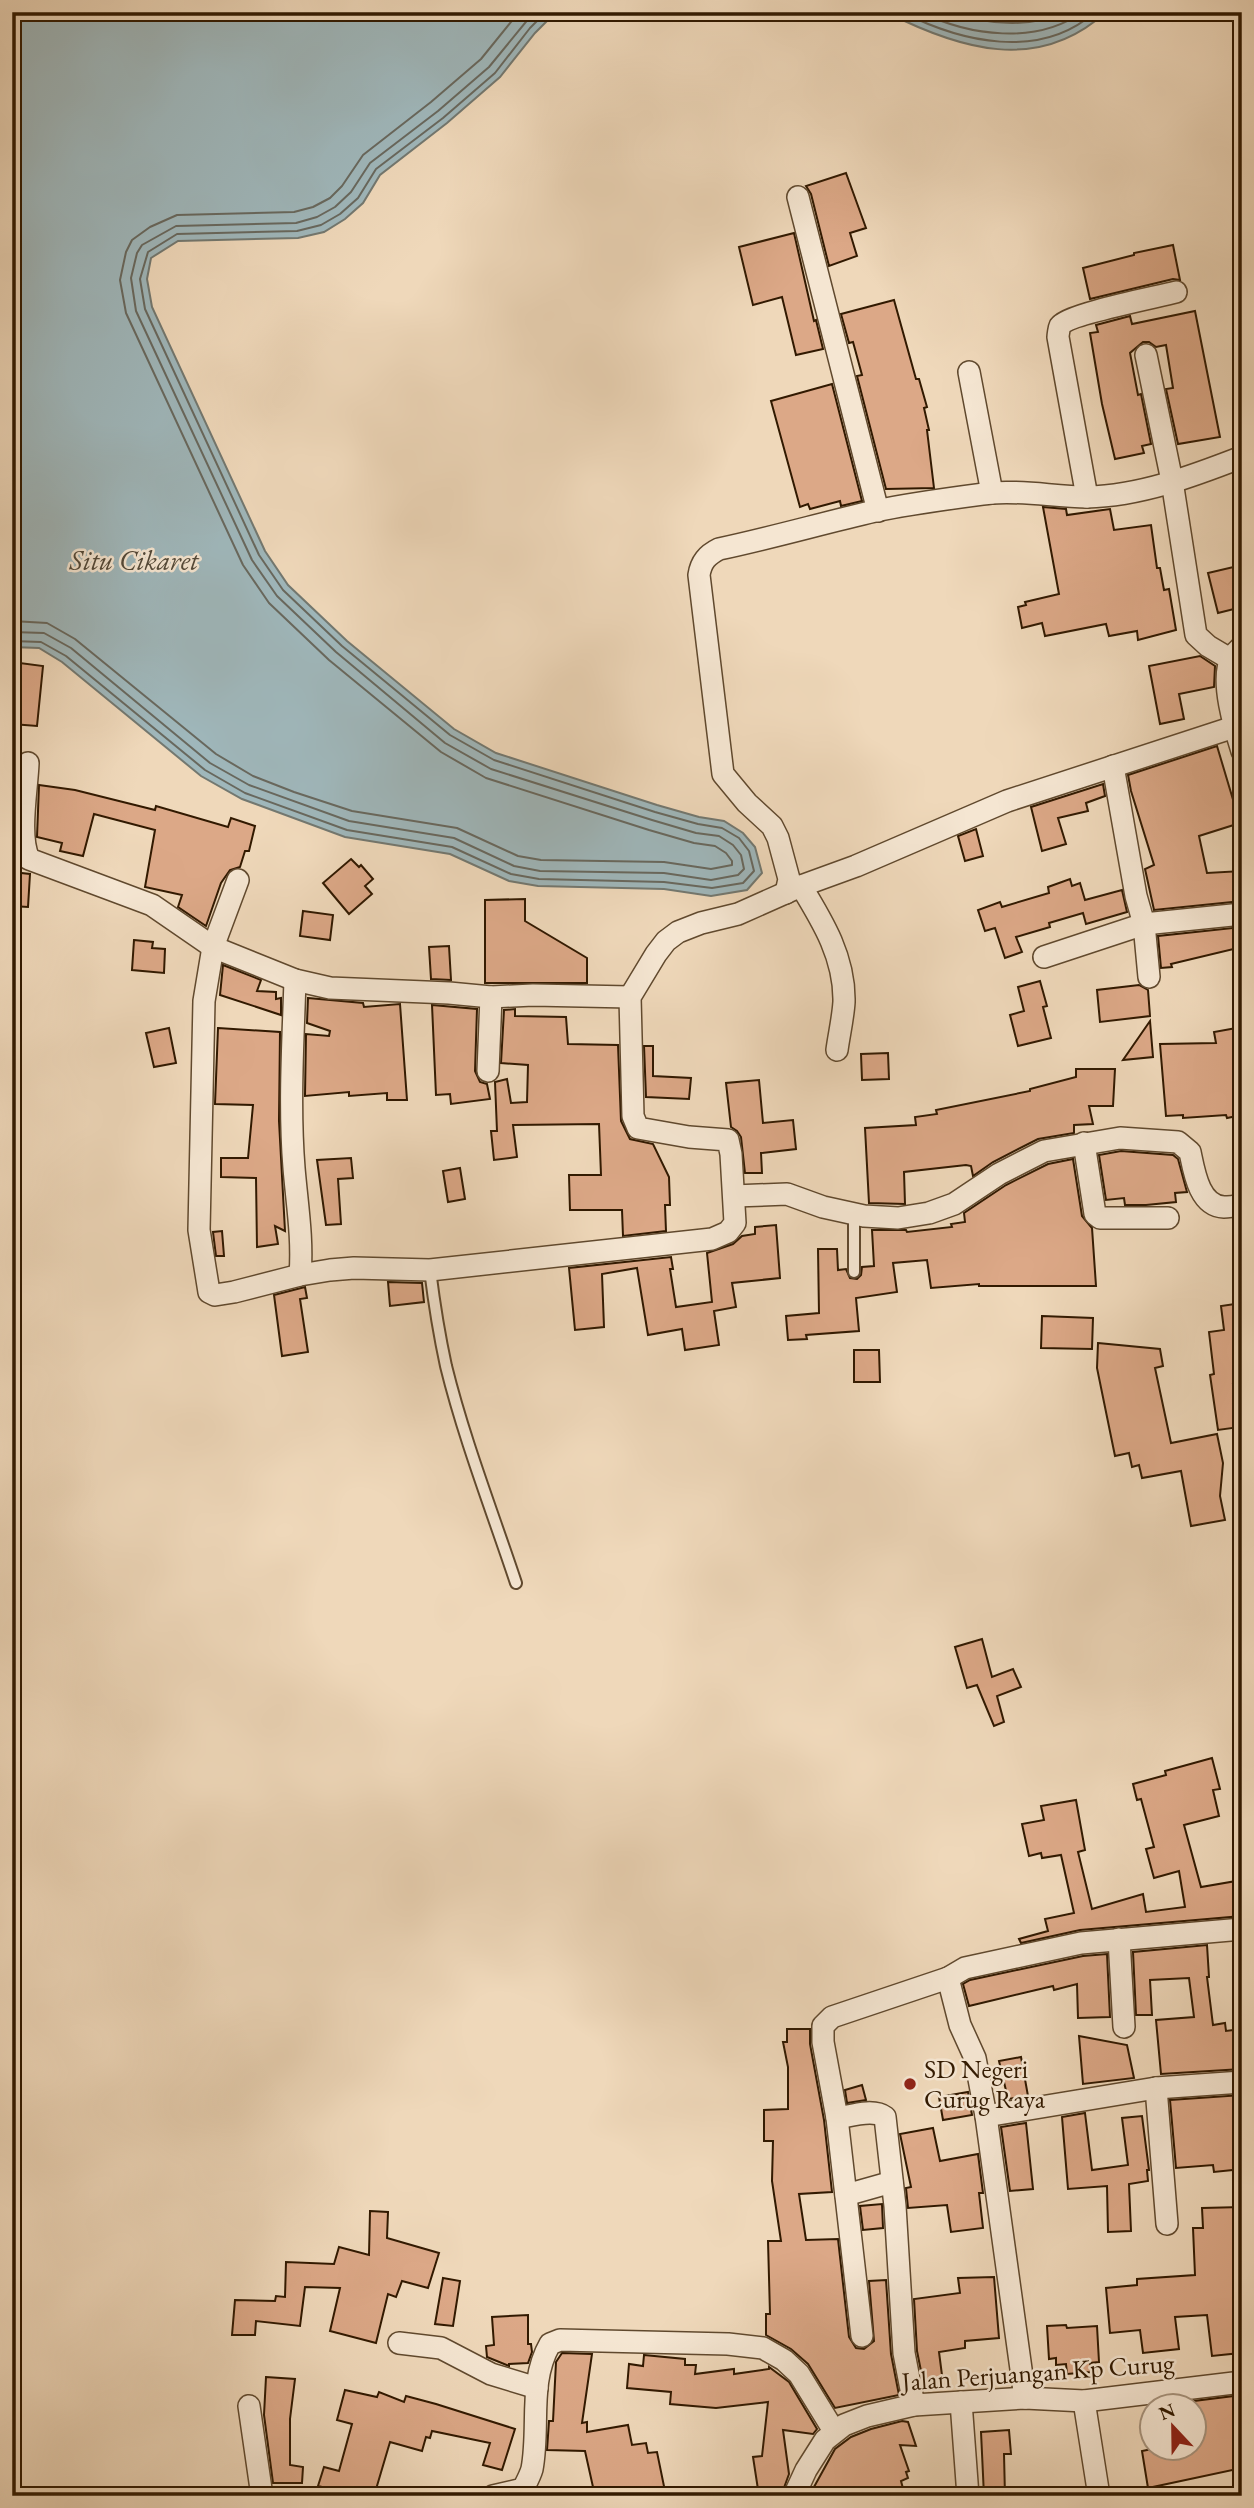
<svg xmlns="http://www.w3.org/2000/svg" width="1254" height="2508" font-family="'EB Garamond',serif">
	<rect width="100%" height="100%" fill="#efd8ba"/>
	<filter id="stains"><feTurbulence type="fractalNoise" baseFrequency=".00286" numOctaves="4"/><feColorMatrix values="0 0 0 0 .2 0 0 0 0 .09 0 0 0 0 .02 0 0 0 .5 -.17"/></filter>
	<radialGradient id="worn" r=".72"><stop offset=".6" stop-color="#630" stop-opacity="0"/><stop offset="1" stop-color="#630" stop-opacity=".3"/></radialGradient>
	<g fill="#9fb7bb" stroke="#737870" stroke-width="2">
		<polygon points="12,12 556,12 535,33 500,77 447,123 380,175 363,203 345,219 324,232 298,238 178,241 151,258 147,279 152,307 265,551 288,585 347,641 454,729 496,753 657,805 699,817 724,821 743,833 755,847 762,873 747,890 711,896 664,889 538,886 509,881 450,854 345,837 242,799 201,776 62,662 39,648 12,647"/>
		<path d="M886,12h220c-68,62 -147,37 -220,0z"/>
	</g>
	<g fill="none" stroke-linecap="round" stroke-linejoin="round">
		<g stroke="#68685e" stroke-width="2">
			<path d="M902,12c59,30 138,49 193,0"/>
			<path d="M921,12c48,24 116,33 161,0"/>
			<path d="M951,12c35,12 78,17 112,0"/>
			<polyline points="12,621 47,623 75,639 216,754 253,776 294,792 352,811 457,828 518,856 541,860 664,862 711,869 732,865 732,861 726,853 715,846 694,843 649,830 486,778 441,752 329,660 269,603 243,565 126,313 120,280 126,252 132,240 150,227 177,215 294,212 313,207 330,198 342,186 363,155 431,102 481,59 519,12"/>
			<polyline points="12,632 44,633 71,648 210,763 249,785 349,821 454,838 514,866 540,871 664,873 711,880 738,875 744,869 741,855 733,845 719,836 696,833 652,820 491,769 445,743 336,652 277,596 252,560 136,311 131,278 137,253 142,245 176,226 296,223 317,217 335,207 351,192 370,163 438,111 489,67 534,12"/>
			<polyline points="12,641 41,642 66,656 205,770 245,793 347,830 452,847 511,874 539,879 664,882 712,888 743,883 754,871 749,851 739,838 722,828 698,824 655,812 494,760 450,735 342,646 283,590 259,555 145,309 140,279 148,252 177,234 297,231 321,225 340,214 358,198 376,169 443,118 495,73 530,28 546,12"/>
		</g>
	</g>
	<g fill="#dca887" stroke="#311900" stroke-width="2">
		<polygon points="846,173 866,228 850,233 857,256 829,266 811,194 806,186"/>
		<polygon points="794,233 814,321 816,320 823,349 796,355 782,297 753,305 739,247"/>
		<polygon points="1173,245 1180,280 1173,279 1090,299 1083,268 1134,255 1134,253"/>
		<polygon points="894,300 916,379 919,379 927,407 924,408 929,430 927,430 934,488 886,489 857,376 862,375 853,342 849,343 841,314"/>
		<polygon points="1195,311 1220,437 1178,444 1166,389 1173,388 1166,345 1156,347 1149,342 1143,342 1130,353 1138,395 1141,394 1151,444 1142,446 1144,453 1115,459 1102,404 1090,333 1098,332 1096,325 1130,316 1132,324"/>
		<polygon points="832,384 862,501 841,506 840,501 810,509 808,504 800,507 771,401"/>
		<polygon points="1043,507 1066,509 1067,515 1110,509 1114,530 1151,525 1157,568 1160,568 1164,590 1169,589 1176,630 1138,640 1137,631 1109,636 1106,624 1045,636 1042,623 1022,628 1018,607 1026,605 1025,602 1059,594"/>
		<polygon points="1242,565 1242,607 1218,613 1208,573"/>
		<polygon points="1200,656 1215,666 1214,687 1179,694 1184,719 1160,724 1149,666"/>
		<polygon points="12,662 43,666 37,726 12,724"/>
		<polygon points="1217,746 1240,823 1199,836 1207,873 1242,871 1242,901 1154,910 1145,869 1154,865 1131,791 1128,775"/>
		<polygon points="1103,784 1105,796 1086,803 1088,811 1058,818 1066,844 1042,851 1031,807"/>
		<polygon points="39,785 75,790 155,810 156,806 228,827 231,818 255,826 249,851 245,851 240,867 230,870 221,883 206,926 178,907 182,895 145,887 155,830 94,814 83,856 60,851 62,843 37,837"/>
		<polygon points="976,829 983,856 965,861 958,836"/>
		<polygon points="351,859 359,867 361,865 373,879 365,886 372,894 349,914 323,883"/>
		<polygon points="12,872 30,874 28,907 12,906"/>
		<polygon points="1070,879 1072,886 1080,883 1085,900 1122,890 1127,912 1086,924 1083,913 1049,923 1050,927 1016,937 1022,952 1005,958 995,928 985,931 978,910 1000,902 1002,907 1049,893 1048,887"/>
		<polygon points="525,899 525,921 587,958 587,983 485,983 485,900"/>
		<polygon points="303,911 333,915 330,940 300,936"/>
		<polygon points="1242,927 1242,947 1171,964 1172,967 1161,968 1158,936"/>
		<polygon points="134,940 153,942 152,948 165,949 164,973 132,970"/>
		<polygon points="449,946 451,980 431,979 429,947"/>
		<polygon points="223,965 261,980 257,991 276,992 276,999 281,998 281,1015 220,995"/>
		<polygon points="1040,981 1047,1006 1043,1007 1051,1038 1018,1046 1010,1015 1024,1011 1018,987"/>
		<polygon points="1139,985 1148,990 1150,1016 1100,1022 1097,990"/>
		<polygon points="308,998 363,1003 364,1007 400,1004 407,1100 387,1100 387,1093 349,1096 349,1092 305,1096 306,1034 329,1036 330,1031 307,1023"/>
		<polygon points="432,1005 477,1009 475,1071 480,1082 487,1084 490,1099 451,1104 450,1094 436,1095"/>
		<polygon points="515,1009 515,1016 566,1017 568,1044 618,1045 621,1121 630,1139 653,1144 669,1177 670,1205 665,1205 666,1231 623,1236 622,1210 570,1210 569,1175 601,1175 599,1124 513,1125 517,1157 494,1160 491,1131 497,1131 495,1082 507,1079 511,1103 527,1102 528,1065 501,1063 504,1010"/>
		<polygon points="1150,1021 1153,1057 1123,1060"/>
		<polygon points="1242,1027 1242,1115 1227,1118 1226,1115 1183,1118 1183,1115 1166,1116 1160,1044 1216,1043 1214,1032"/>
		<polygon points="169,1028 176,1063 154,1067 146,1033"/>
		<polygon points="218,1028 280,1032 279,1121 285,1231 275,1226 278,1244 257,1247 256,1178 221,1177 221,1158 248,1158 253,1105 215,1104"/>
		<polygon points="644,1046 653,1046 653,1076 691,1078 689,1099 646,1097"/>
		<polygon points="888,1053 889,1079 862,1080 861,1054"/>
		<polygon points="1076,1069 1115,1069 1113,1106 1089,1106 1093,1124 1074,1125 1074,1133 1038,1139 993,1162 973,1176 971,1166 966,1165 904,1172 905,1204 869,1203 865,1128 916,1125 915,1117 937,1114 936,1110 1030,1091 1030,1089 1076,1077"/>
		<polygon points="759,1080 763,1123 793,1120 796,1149 761,1153 762,1173 745,1173 741,1137 737,1131 731,1127 726,1083"/>
		<polygon points="1121,1151 1173,1155 1178,1159 1187,1192 1175,1193 1176,1202 1146,1205 1125,1205 1124,1198 1106,1200 1099,1155"/>
		<polygon points="351,1158 353,1178 338,1179 341,1224 326,1225 317,1160"/>
		<polygon points="1073,1159 1082,1216 1092,1228 1096,1286 979,1286 979,1284 931,1288 927,1260 893,1263 897,1292 856,1298 859,1331 806,1335 807,1339 788,1340 786,1316 819,1313 818,1249 837,1249 838,1270 846,1269 850,1278 857,1279 861,1275 862,1267 874,1266 872,1230 906,1230 907,1232 952,1227 951,1224 965,1222 964,1213 1006,1185 1048,1164"/>
		<polygon points="460,1168 465,1199 448,1202 443,1171"/>
		<polygon points="776,1225 780,1278 732,1283 736,1307 714,1311 719,1345 685,1350 682,1329 648,1335 637,1268 602,1274 604,1327 575,1330 569,1268 671,1257 673,1269 670,1269 676,1307 712,1302 707,1253 733,1244 742,1236 755,1234 755,1227"/>
		<polygon points="222,1231 224,1256 216,1256 213,1232"/>
		<polygon points="388,1282 422,1283 424,1302 390,1306"/>
		<polygon points="305,1287 307,1298 300,1299 308,1352 282,1356 274,1295"/>
		<polygon points="1242,1303 1242,1383 1233,1384 1240,1427 1218,1430 1210,1375 1214,1374 1209,1332 1224,1330 1221,1306"/>
		<polygon points="1042,1316 1093,1318 1092,1349 1041,1348"/>
		<polygon points="1098,1343 1160,1349 1163,1366 1155,1368 1171,1443 1217,1434 1223,1463 1220,1496 1225,1520 1191,1526 1181,1471 1142,1478 1139,1465 1132,1467 1129,1453 1115,1456 1097,1368"/>
		<polygon points="854,1350 879,1350 880,1382 854,1382"/>
		<polygon points="982,1639 992,1677 1013,1669 1021,1687 997,1696 1004,1722 994,1726 977,1685 967,1688 955,1647"/>
		<polygon points="1212,1758 1220,1789 1213,1790 1219,1816 1184,1825 1201,1887 1242,1880 1242,1916 1080,1930 1021,1943 1019,1939 1048,1931 1045,1919 1074,1913 1061,1855 1042,1858 1041,1853 1029,1856 1022,1824 1044,1820 1041,1806 1076,1800 1085,1850 1078,1852 1092,1909 1143,1894 1146,1912 1185,1907 1179,1871 1154,1878 1146,1849 1154,1847 1141,1799 1137,1800 1133,1784 1166,1775 1165,1771"/>
		<polygon points="1207,1945 1209,1977 1207,1977 1213,2025 1225,2023 1226,2031 1242,2029 1242,2069 1161,2074 1156,2020 1194,2017 1189,1978 1150,1980 1152,2015 1136,2015 1133,1952"/>
		<polygon points="1107,1954 1110,2017 1078,2018 1077,1984 1054,1990 1053,1986 969,2006 963,1984 970,1980 1083,1956"/>
		<polygon points="787,2029 810,2029 810,2044 824,2120 832,2192 799,2194 806,2240 838,2239 849,2337 856,2348 864,2349 874,2341 869,2281 886,2280 891,2354 899,2395 835,2408 808,2364 791,2349 766,2335 766,2314 770,2314 768,2241 781,2241 772,2181 773,2141 764,2141 764,2110 788,2109 788,2067 783,2042 787,2042"/>
		<polygon points="1079,2036 1127,2045 1134,2078 1083,2084"/>
		<polygon points="1021,2057 1028,2096 1008,2099 999,2061"/>
		<polygon points="862,2085 866,2100 847,2103 845,2090"/>
		<polygon points="968,2092 972,2115 943,2120 939,2097"/>
		<polygon points="1242,2095 1242,2169 1214,2172 1213,2165 1176,2168 1170,2100"/>
		<polygon points="1085,2113 1092,2170 1128,2165 1122,2118 1142,2116 1149,2170 1147,2170 1148,2181 1129,2184 1131,2231 1108,2232 1107,2186 1068,2189 1062,2117"/>
		<polygon points="1026,2123 1033,2189 1010,2191 1001,2127"/>
		<polygon points="933,2128 940,2161 978,2154 983,2193 979,2193 983,2228 951,2232 947,2205 908,2208 906,2188 911,2187 900,2134"/>
		<polygon points="882,2204 883,2228 863,2230 860,2206"/>
		<polygon points="1242,2207 1242,2348 1239,2348 1240,2353 1212,2356 1207,2315 1175,2317 1179,2349 1143,2353 1140,2330 1110,2333 1106,2288 1137,2285 1137,2279 1195,2275 1193,2228 1203,2228 1202,2208"/>
		<polygon points="370,2211 388,2212 387,2238 439,2253 428,2288 402,2281 396,2297 388,2294 376,2343 330,2331 340,2288 305,2287 300,2326 256,2321 255,2335 232,2335 235,2300 275,2301 276,2296 285,2297 286,2262 334,2264 339,2247 369,2255"/>
		<polygon points="994,2277 999,2338 965,2341 965,2348 939,2352 943,2383 924,2386 917,2351 914,2299 960,2293 958,2278"/>
		<polygon points="443,2278 460,2281 453,2326 435,2324"/>
		<polygon points="528,2315 528,2344 531,2344 532,2352 528,2363 509,2364 509,2366 487,2357 486,2346 494,2345 492,2317"/>
		<polygon points="1066,2325 1067,2328 1097,2326 1099,2362 1090,2363 1091,2372 1067,2374 1066,2364 1056,2365 1056,2358 1049,2359 1047,2326"/>
		<polygon points="562,2353 592,2354 582,2423 587,2422 587,2432 628,2425 632,2445 646,2443 648,2453 657,2452 666,2496 595,2496 585,2451 547,2450 549,2421 553,2421 556,2362"/>
		<polygon points="644,2355 685,2359 685,2365 696,2365 695,2374 734,2369 734,2374 769,2369 769,2367 789,2382 817,2429 813,2434 783,2430 789,2474 781,2496 759,2496 753,2457 762,2456 768,2402 716,2408 670,2404 671,2392 627,2388 629,2364 643,2366"/>
		<polygon points="266,2377 295,2379 290,2419 290,2465 303,2467 302,2483 273,2483 264,2415"/>
		<polygon points="345,2390 377,2397 379,2392 404,2402 406,2396 436,2404 515,2429 502,2470 483,2465 490,2443 432,2431 430,2438 426,2437 422,2451 390,2442 374,2496 355,2490 354,2495 318,2486 324,2467 339,2471 352,2424 337,2420"/>
		<polygon points="1242,2395 1242,2418 1238,2419 1242,2442 1242,2468 1148,2488 1142,2451 1157,2448 1194,2448 1194,2401"/>
		<polygon points="902,2421 908,2422 916,2446 900,2445 909,2471 906,2472 908,2478 901,2481 905,2496 809,2496 835,2449 851,2437 871,2429"/>
		<polygon points="1009,2430 1011,2454 1004,2454 1005,2496 984,2496 981,2432"/>
	</g>
	<g fill="none" stroke-linecap="round" stroke-linejoin="round">
		<g stroke="#60492e" stroke-width="14">
			<g id="lane">
				<path d="M430,1270c4,32 9,64 16,96 18,73 46,145 70,217"/>
				<polyline points="854,1272 854,1214"/>
			</g>
		</g>
		<g stroke="#60492e" stroke-width="24">
			<g id="street">
				<polyline points="798,197 878,511"/>
				<polyline points="1146,355 1172,481 1196,635 1208,646 1230,659"/>
				<polyline points="969,372 992,493"/>
				<path d="M1087,497l-29,-160c0,-1 1,-9 2,-11 8,-12 98,-29 116,-34"/>
				<path d="M1242,646c-3,4 -9,8 -11,13 -11,21 4,70 11,92"/>
				<path d="M28,763c-1,27 -10,73 1,96l123,46 61,42 82,33 35,8 119,5 42,4 42,-2 97,2"/>
				<polyline points="1113,766 1136,896 1144,924 1149,977"/>
				<polyline points="238,880 213,947 204,1001 199,1230 209,1292 215,1295 234,1292 300,1275 330,1270 354,1268 430,1270 712,1239 728,1232 735,1223 731,1154 728,1140 689,1137 638,1128 633,1116 630,997 656,954 666,941 678,932 701,923 738,914 801,886 856,866 1007,801 1234,727"/>
				<path d="M801,886c22,36 44,72 43,116 -1,16 -5,33 -7,48"/>
				<path d="M786,893l3,-14 -11,-41 -6,-12 -25,-23 -24,-29 -24,-199c2,-13 8,-20 20,-26 52,-11 104,-26 156,-38 38,-8 78,-13 116,-18 33,-3 64,4 96,4 53,-1 106,-21 155,-40"/>
				<polyline points="1044,957 1144,924 1242,914"/>
				<path d="M295,980c-2,63 -6,126 -1,188 3,36 9,71 6,107"/>
				<polyline points="488,1071 491,997"/>
				<polyline points="1084,1143 1095,1214 1100,1218 1168,1218"/>
				<path d="M734,1196l53,-2 36,13 41,9 34,2 31,-5 25,-9 45,-30 45,-23 76,-13 58,4 12,10c4,19 9,54 34,55 6,0 12,-1 18,-2"/>
				<polyline points="1119,1939 1124,2027"/>
				<polyline points="1156,2088 1167,2224"/>
				<polyline points="986,2116 1156,2088 1242,2082"/>
				<path d="M837,2118c13,-2 36,-10 48,-1l10,89 9,147 10,52"/>
				<polyline points="846,2195 892,2182"/>
				<polyline points="862,2336 837,2118 823,2042 823,2026 832,2017 948,1978"/>
				<polyline points="399,2343 441,2348 491,2374 537,2388"/>
				<polyline points="1025,2398 986,2116 975,2058 960,2025 948,1978 965,1968 1081,1943 1242,1929"/>
				<polyline points="1084,2401 1099,2496"/>
				<polyline points="961,2402 968,2496"/>
				<polyline points="249,2406 262,2496"/>
				<path d="M493,2496l30,-7c3,-6 7,-13 9,-20 8,-42 -4,-87 18,-125l10,-4 168,4 35,4 21,12 15,14 35,57"/>
				<polyline points="794,2496 806,2470 825,2440 844,2425 867,2416 914,2405 1025,2398 1084,2401 1242,2382"/>
			</g>
		</g>
		<use href="#lane" stroke="#f5e6d2" stroke-width="10"/>
		<use href="#street" stroke="#f5e6d2" stroke-width="21"/>
	</g>
	<circle fill="#8f2418" stroke="#f5e6d2" stroke-width="2.5" cx="910" cy="2084" r="7"/>
	<g text-anchor="middle" dominant-baseline="central" stroke-width="5" stroke-linejoin="round" paint-order="stroke">
		<g font-size="26" fill="#311900" stroke="#f5e6d2" text-anchor="start">
			<text x="924" y="2069">SD Negeri<tspan x="924" dy="30">Curug Raya</tspan></text>
		</g>
		<g font-size="26" fill="#311900" stroke="#f5e6d2">
			<text transform="translate(1038 2372) rotate(-4)">Jalan Perjuangan Kp Curug</text>
		</g>
		<g font-size="28" font-style="italic" fill="#524838" stroke="#f5e6d2">
			<text x="134" y="560">Situ Cikaret</text>
		</g>
	</g>
	<rect width="1254" height="2508" fill="none" stroke="#efd8ba" stroke-width="42"/>
	<rect x="14" y="14" width="1226" height="2480" fill="none" stroke="#311900" stroke-width="3.5"/>
	<rect x="21" y="21" width="1212" height="2466" fill="none" stroke="#311900" stroke-width="2"/>
	<g transform="translate(1173 2427) rotate(338)"><circle r="33" fill="#f5e6d2" stroke="#a7947e" stroke-width="2"/>
	<path d="M0-5L12 26L0 18L-12 26Z" fill="#8f2418"/>
	<text y="-10" font-size="19" font-weight="bold" text-anchor="middle" fill="#311900">N</text>
	</g>
	<rect width="100%" height="100%" filter="url(#stains)"/>
	<rect width="100%" height="100%" fill="url(#worn)"/>
</svg>
